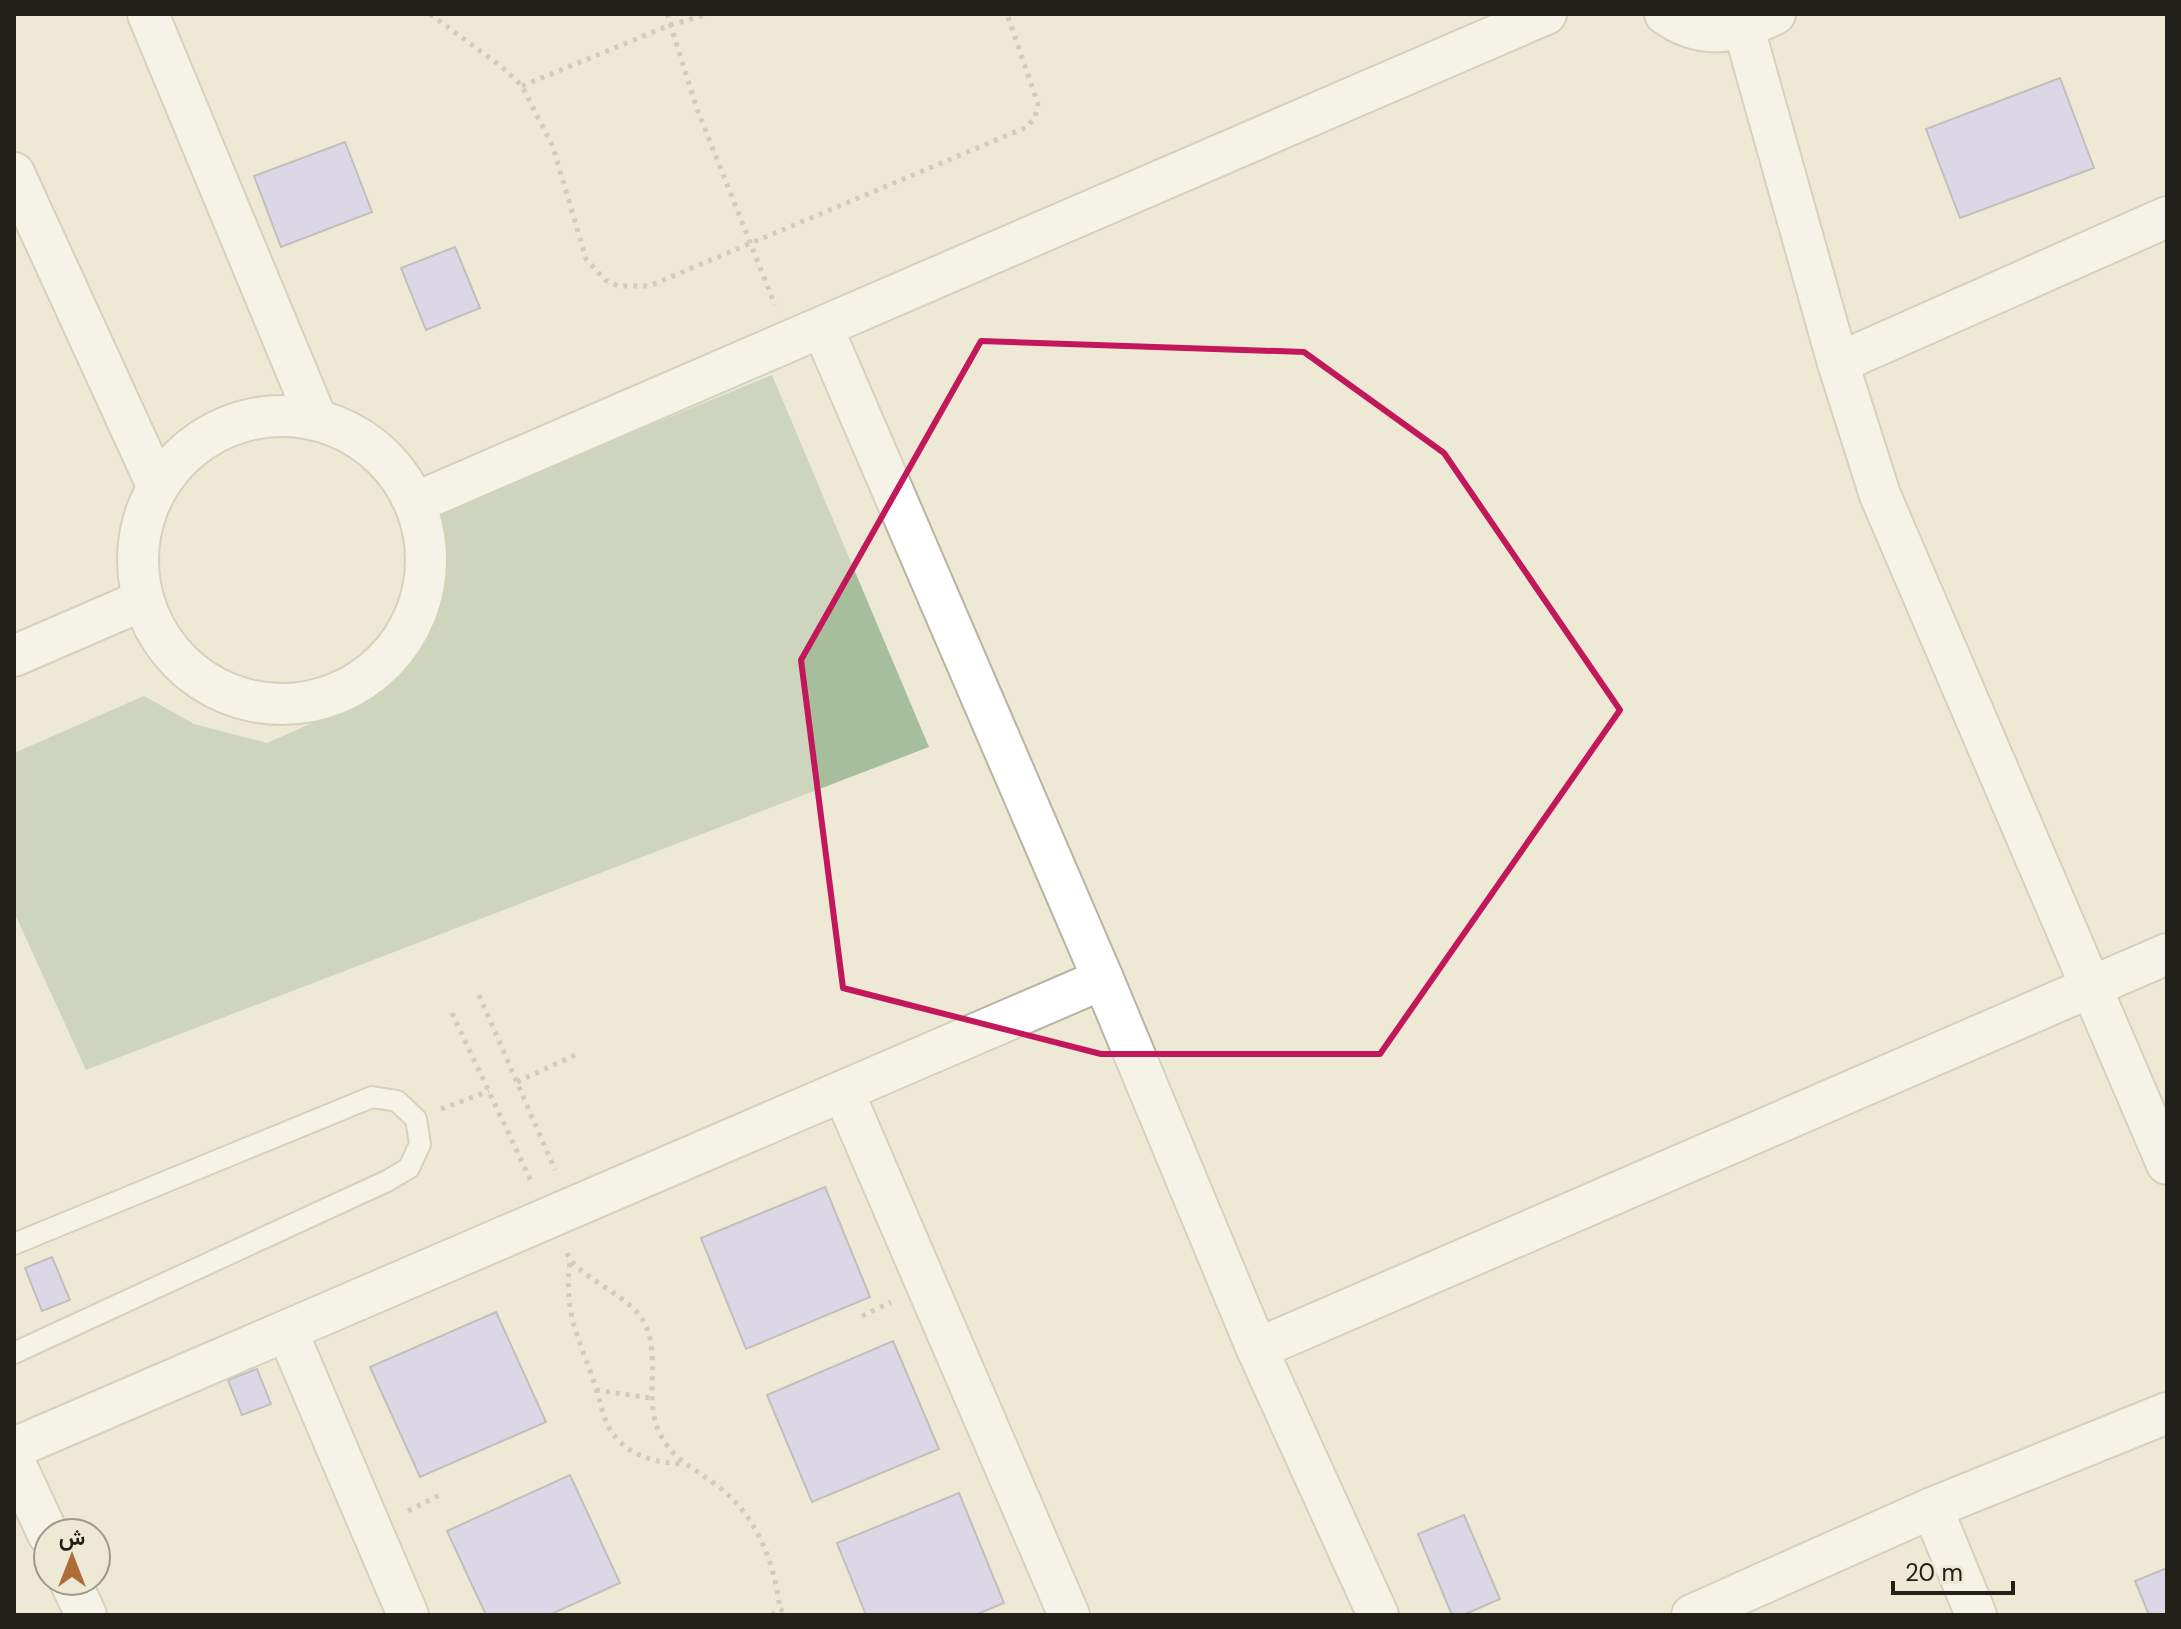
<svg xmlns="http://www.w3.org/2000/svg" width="2181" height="1629" font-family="'DM Sans',Vazirmatn,sans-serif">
	<rect width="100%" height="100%" fill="#ede9d5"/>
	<polygon fill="#a7be9d" points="772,375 929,747 86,1070 14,912 14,753 144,696 194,724 267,743 344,709 407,653 431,591 429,516"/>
	<g fill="#c8c1fd" stroke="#8d8c9e" stroke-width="2">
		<polygon points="2060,78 2094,168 1960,218 1926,129"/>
		<polygon points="345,142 372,212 281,247 254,176"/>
		<polygon points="455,247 480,308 426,330 401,268"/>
		<polygon points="825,1187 870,1297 746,1349 701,1238"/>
		<polygon points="52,1257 70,1300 42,1311 25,1268"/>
		<polygon points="496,1312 546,1422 420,1477 370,1367"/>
		<polygon points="893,1341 939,1449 812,1502 767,1395"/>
		<polygon points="257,1369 271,1404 242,1415 228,1380"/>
		<polygon points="570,1475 620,1583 549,1615 486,1615 447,1531"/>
		<polygon points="959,1493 1004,1603 975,1615 866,1615 837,1543"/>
		<polygon points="1464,1515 1500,1599 1463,1615 1452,1615 1418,1534"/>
		<polygon points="2167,1568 2167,1615 2149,1615 2135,1581"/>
	</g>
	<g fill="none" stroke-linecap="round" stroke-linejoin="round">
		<g stroke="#b8b4a1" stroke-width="24">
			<polyline id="service" points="14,1244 372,1097 397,1101 416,1119 420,1144 409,1168 387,1181 14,1353"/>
		</g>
		<g stroke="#b8b4a1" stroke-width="44">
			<g id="minor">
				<polyline points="148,14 316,418"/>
				<path d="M1665,14c38,27 71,19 110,0"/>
				<polyline points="1744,29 1838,363 1880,495 2167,1164"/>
				<polyline points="14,173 156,483"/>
				<polyline points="823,329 1103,979 1257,1349 1378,1615"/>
				<polyline points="1838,363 2167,217"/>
				<circle cx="282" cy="560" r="144"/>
				<polyline points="417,502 1546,14"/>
				<polyline points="14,656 141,601"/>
				<polyline points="843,1091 1069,1615"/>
				<polyline points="287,1331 408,1615"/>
				<polyline points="1257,1349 2167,954"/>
				<polyline points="14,1448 1103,979"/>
				<polyline points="14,1461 48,1534"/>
				<polyline points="1932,1508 1976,1615"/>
				<polyline points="70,1581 86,1615"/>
				<polyline points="1692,1615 1932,1508 2167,1413"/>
			</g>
		</g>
		<g stroke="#aeab9a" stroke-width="5" stroke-dasharray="4 6" stroke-linecap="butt">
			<polyline points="430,14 502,67 522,86 553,147 586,259 605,280 618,286 649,286 1027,127 1035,117 1038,104 1007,14"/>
			<polyline points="667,14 697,109 775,305"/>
			<polyline points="522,86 670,25 709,14"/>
			<polyline points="479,995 555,1170"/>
			<polyline points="452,1013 531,1181"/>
			<polyline points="517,1082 575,1055"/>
			<polyline points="441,1109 489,1091"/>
			<path d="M567,1253c9,23 54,38 73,63 25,35 1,80 20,118 13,26 37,36 59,53 39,31 55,75 61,122"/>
			<path d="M570,1263c-7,53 11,78 26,125 6,19 7,35 21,51 18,19 42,24 67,25"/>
			<polyline points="862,1316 891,1302"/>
			<polyline points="596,1390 650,1398"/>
			<polyline points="408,1511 442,1494"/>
			<polyline points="772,1615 780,1609 789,1615"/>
		</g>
		<use href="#service" stroke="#fff" stroke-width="20"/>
		<use href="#minor" stroke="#fff" stroke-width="40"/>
	</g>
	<path d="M0 0H2181V1629H0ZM981,341l323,11 140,101 176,257 -240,344h-279l-258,-66 -42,-328z" fill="#ede9d5" fill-opacity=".55" fill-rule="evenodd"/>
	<path fill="none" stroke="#c2185b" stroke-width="6" stroke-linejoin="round" d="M981,341l323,11 140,101 176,257 -240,344h-279l-258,-66 -42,-328z"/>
	<rect width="2181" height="1629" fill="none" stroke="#222119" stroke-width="32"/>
	<g transform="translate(72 1557)"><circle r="38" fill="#ede9d5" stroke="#9c998a" stroke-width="2"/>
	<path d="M0-6L14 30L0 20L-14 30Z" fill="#ad6d36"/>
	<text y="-12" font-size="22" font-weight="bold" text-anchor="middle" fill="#222119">ش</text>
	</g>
	<path d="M1893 1581v12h120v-12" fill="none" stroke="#222119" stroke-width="4"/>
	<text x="1905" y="1581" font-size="24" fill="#222119" stroke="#ede9d5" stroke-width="6" paint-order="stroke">20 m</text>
</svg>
